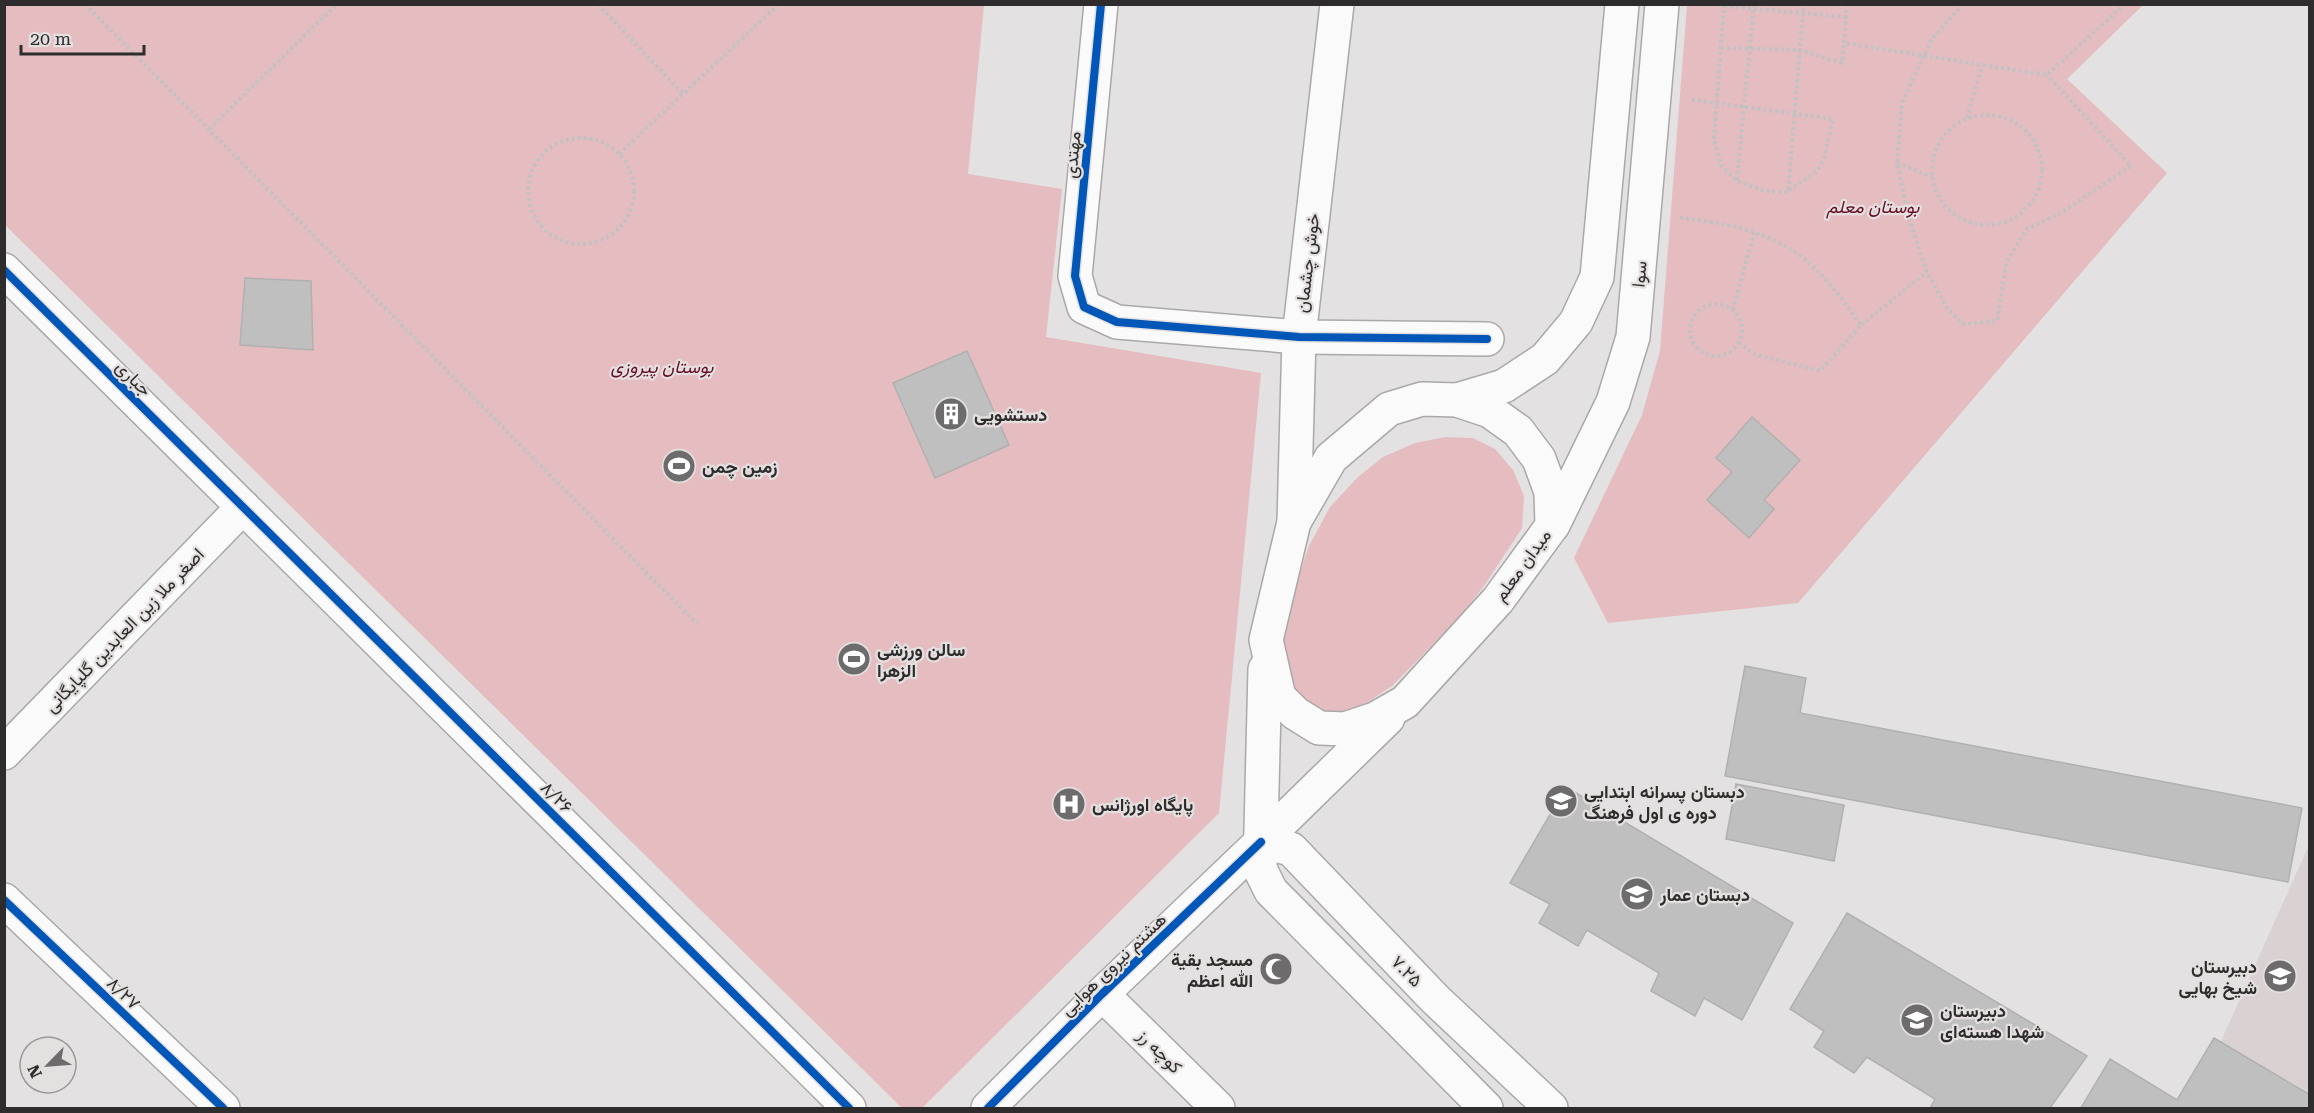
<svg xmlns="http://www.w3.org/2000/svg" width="2314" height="1113" font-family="'Roboto Serif',Vazirmatn,serif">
	<rect width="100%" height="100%" fill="#e3e1e1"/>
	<polygon fill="#dad2d2" points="2309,845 2309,1108 2191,1108"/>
	<g fill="#e5bcc0">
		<polygon points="4,5 984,5 968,174 1062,189 1046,337 1261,373 1219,813 922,1108 902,1108 5,225"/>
		<polygon points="1687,5 2143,5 2067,79 2167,173 1798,603 1608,623 1574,558 1642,415 1660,351"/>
		<polygon points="1445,437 1473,438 1495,449 1513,470 1524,496 1522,528 1486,583 1460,617 1392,686 1354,711 1331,715 1310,706 1292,691 1280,667 1285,616 1309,546 1330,507 1358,477 1383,457 1415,443"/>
	</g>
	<g fill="#c0bfbf" stroke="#b1b0b0" stroke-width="1.5">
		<polygon points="245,278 311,281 313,350 240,345"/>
		<polygon points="967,351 1009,445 935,478 893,383"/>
		<polygon points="1752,417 1800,460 1764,500 1774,509 1749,538 1707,500 1732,472 1716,458"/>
		<polygon points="1745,666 1806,678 1800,713 2302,808 2288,882 1725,776"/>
		<polygon points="1736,784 1844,805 1834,861 1726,839"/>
		<polygon points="1566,787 1793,923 1742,1020 1704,998 1695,1016 1651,991 1659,973 1587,930 1578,946 1539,923 1550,904 1510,883"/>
		<polygon points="1847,913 2087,1056 2050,1108 1930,1108 1935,1099 1867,1057 1854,1073 1814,1047 1824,1031 1790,1009"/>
		<polygon points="2214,1038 2310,1095 2310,1108 2081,1108 2110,1059 2177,1100"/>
	</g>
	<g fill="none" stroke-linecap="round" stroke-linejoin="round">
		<g stroke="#aaa8a8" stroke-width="36">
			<g id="minor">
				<polyline points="1101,4 1075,276 1084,307 1117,322 1299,337 1487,339"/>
				<polyline points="4,270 849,1108"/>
				<polyline points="1294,522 1299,337 1337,4"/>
				<polyline points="4,753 243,507"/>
				<polyline points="4,900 223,1108"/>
				<polyline points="1102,994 1218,1108"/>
				<polyline points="988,1108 1102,994 1261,842"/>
			</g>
		</g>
		<g stroke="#aaa8a8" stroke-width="36">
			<g id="secondary">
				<polygon points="1422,399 1457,400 1490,411 1518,431 1539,459 1551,492 1552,526 1498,600 1405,702 1375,719 1345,729 1319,728 1295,713 1279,697 1266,640 1294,522 1331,458 1389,409"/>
				<polyline points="1457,400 1504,386 1545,359 1576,322 1597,277 1622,4"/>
				<polyline points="1553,525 1613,402 1633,337 1662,4"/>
				<polyline points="1265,669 1260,869 1271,891 1486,1108"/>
				<polyline points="1261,842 1291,849 1435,999 1551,1108"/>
				<polyline points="1261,842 1388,718"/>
			</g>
		</g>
		<g stroke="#c3c1c1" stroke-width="4" stroke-dasharray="3 3" stroke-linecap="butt">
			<polyline points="85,4 697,624"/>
			<polyline points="598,4 683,94"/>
			<polyline points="1724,4 1714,139 1721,165 1737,181 1765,191 1788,192 1804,4"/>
			<polyline points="1847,4 1844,43 2047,75 2125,4"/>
			<polyline points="1963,4 1931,40 1902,103 1897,163 1909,219 1927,272 1947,308 1963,324 1997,321 2007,261 2027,229 2059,214 2131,166 2047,75"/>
			<polyline points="1724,6 1846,17"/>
			<polyline points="1721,48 1800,50 1842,63 1844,43"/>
			<polyline points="1692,100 1833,119 1824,158 1817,171 1788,191"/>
			<circle cx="1987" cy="170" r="55"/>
			<polyline points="1967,118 1982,66"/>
			<polyline points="209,129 337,4"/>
			<circle cx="581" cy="191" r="53"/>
			<polyline points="619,154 779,4"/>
			<polyline points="1897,163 1932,177"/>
			<polyline points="1737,180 1754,4"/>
			<path d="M1680,218c44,4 93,14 127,43 21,18 38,42 54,64l-41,46 -66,-17 -15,-11"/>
			<circle cx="1716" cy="330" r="26"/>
			<polyline points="1733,310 1754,233"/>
			<polyline points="1861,325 1927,272"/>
		</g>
		<use href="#minor" stroke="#fbfafa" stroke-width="33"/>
		<use href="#secondary" stroke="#fbfafa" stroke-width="33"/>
		<g stroke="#e4e0e0" stroke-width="11">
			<g id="cycleway">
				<polyline points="1101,4 1075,276 1084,307 1117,322 1299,337 1487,339"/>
				<polyline points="4,270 849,1108"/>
				<polyline points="4,900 223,1108"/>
				<polyline points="988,1108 1102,994 1261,842"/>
			</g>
		</g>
		<use href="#cycleway" stroke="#0057b8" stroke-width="8"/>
	</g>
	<defs>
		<g id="building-disc" transform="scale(1.725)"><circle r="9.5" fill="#6d6b6b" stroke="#e4e0e0"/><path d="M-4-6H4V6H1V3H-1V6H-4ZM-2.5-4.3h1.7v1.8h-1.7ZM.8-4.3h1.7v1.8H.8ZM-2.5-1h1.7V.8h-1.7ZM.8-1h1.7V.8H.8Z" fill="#fff"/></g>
		<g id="stadium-disc" transform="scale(1.725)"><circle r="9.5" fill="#6d6b6b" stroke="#e4e0e0"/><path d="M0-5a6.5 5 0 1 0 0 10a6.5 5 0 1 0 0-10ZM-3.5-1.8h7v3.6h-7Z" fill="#fff"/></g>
		<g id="school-disc" transform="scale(1.725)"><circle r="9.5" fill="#6d6b6b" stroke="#e4e0e0"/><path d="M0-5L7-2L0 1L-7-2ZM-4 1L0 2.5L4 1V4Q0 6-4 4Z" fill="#fff"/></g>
		<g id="hospital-disc" transform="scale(1.725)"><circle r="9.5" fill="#6d6b6b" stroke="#e4e0e0"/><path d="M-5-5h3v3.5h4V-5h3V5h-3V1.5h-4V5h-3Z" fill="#fff"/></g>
		<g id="mosque-disc" transform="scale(1.725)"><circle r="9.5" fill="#6d6b6b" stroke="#e4e0e0"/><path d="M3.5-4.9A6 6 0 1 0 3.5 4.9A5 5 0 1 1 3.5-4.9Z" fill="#fff"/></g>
	</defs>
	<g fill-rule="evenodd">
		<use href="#building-disc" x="951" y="414"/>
		<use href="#stadium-disc" x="679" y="466"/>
		<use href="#stadium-disc" x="854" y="659"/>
		<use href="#school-disc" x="1561" y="801"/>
		<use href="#hospital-disc" x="1069" y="804"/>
		<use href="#school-disc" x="1637" y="894"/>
		<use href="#mosque-disc" x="1276" y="969"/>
		<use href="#school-disc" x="2280" y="976"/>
		<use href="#school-disc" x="1917" y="1020"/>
	</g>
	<g text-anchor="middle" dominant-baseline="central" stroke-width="4.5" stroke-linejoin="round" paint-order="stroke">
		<g font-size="18" fill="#2e2c2c" stroke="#e4e0e0">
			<text transform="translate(1072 155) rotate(-85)">مهتدی</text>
			<text transform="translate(1307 263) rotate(-83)">خوش چشمان</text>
			<text transform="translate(1639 274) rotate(-85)">سوا</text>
			<text transform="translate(134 378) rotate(45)">جباری</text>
			<text transform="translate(1522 565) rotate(-54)">میدان معلم</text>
			<text transform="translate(124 630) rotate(-46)">اصغر ملا زین العابدین گلپایگانی</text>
			<text transform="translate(557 797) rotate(45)">۸/۲۶</text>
			<text transform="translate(1113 964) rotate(-44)">هشتم نیروی هوایی</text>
			<text transform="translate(1407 971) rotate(46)">۷.۲۵</text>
			<text transform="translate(124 993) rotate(44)">۸/۲۷</text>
			<text transform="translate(1160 1051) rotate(45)">کوچه رز</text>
		</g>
		<g font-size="18" font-style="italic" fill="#670c24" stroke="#e4e0e0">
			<text x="1873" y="206">بوستان معلم</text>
			<text x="662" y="366">بوستان پیروزی</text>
		</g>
		<g font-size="18" font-weight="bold" fill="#2e2c2c" stroke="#e4e0e0" text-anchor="start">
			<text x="974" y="414">دستشویی</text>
			<text x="702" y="466">زمین چمن</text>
			<text x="877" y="649">سالن ورزشی<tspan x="877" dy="21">الزهرا</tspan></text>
			<text x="1584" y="791">دبستان پسرانه ابتدایی<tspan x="1584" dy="21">دوره ی اول فرهنگ</tspan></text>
			<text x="1092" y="804">پایگاه اورژانس</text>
			<text x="1660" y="894">دبستان عمار</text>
			<text x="1253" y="959" text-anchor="end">مسجد بقیة<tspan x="1253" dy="21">الله اعظم</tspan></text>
			<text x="2257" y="966" text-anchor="end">دبیرستان<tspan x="2257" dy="21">شیخ بهایی</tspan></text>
			<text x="1940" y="1010">دبیرستان<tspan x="1940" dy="21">شهدا هسته‌ای</tspan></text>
		</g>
	</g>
	<rect width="2314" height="1113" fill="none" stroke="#2e2c2c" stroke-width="12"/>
	<g transform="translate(48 1065) rotate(245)"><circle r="28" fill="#e4e0e0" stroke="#9b9898" stroke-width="1.5"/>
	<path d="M0-4.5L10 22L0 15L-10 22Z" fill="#6d6b6b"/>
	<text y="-9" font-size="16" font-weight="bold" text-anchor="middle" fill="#2e2c2c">N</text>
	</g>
	<path d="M21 45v9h123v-9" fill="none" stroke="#2e2c2c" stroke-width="3"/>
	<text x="30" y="45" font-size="18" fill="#2e2c2c" stroke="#e4e0e0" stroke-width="4.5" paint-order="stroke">20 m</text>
</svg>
